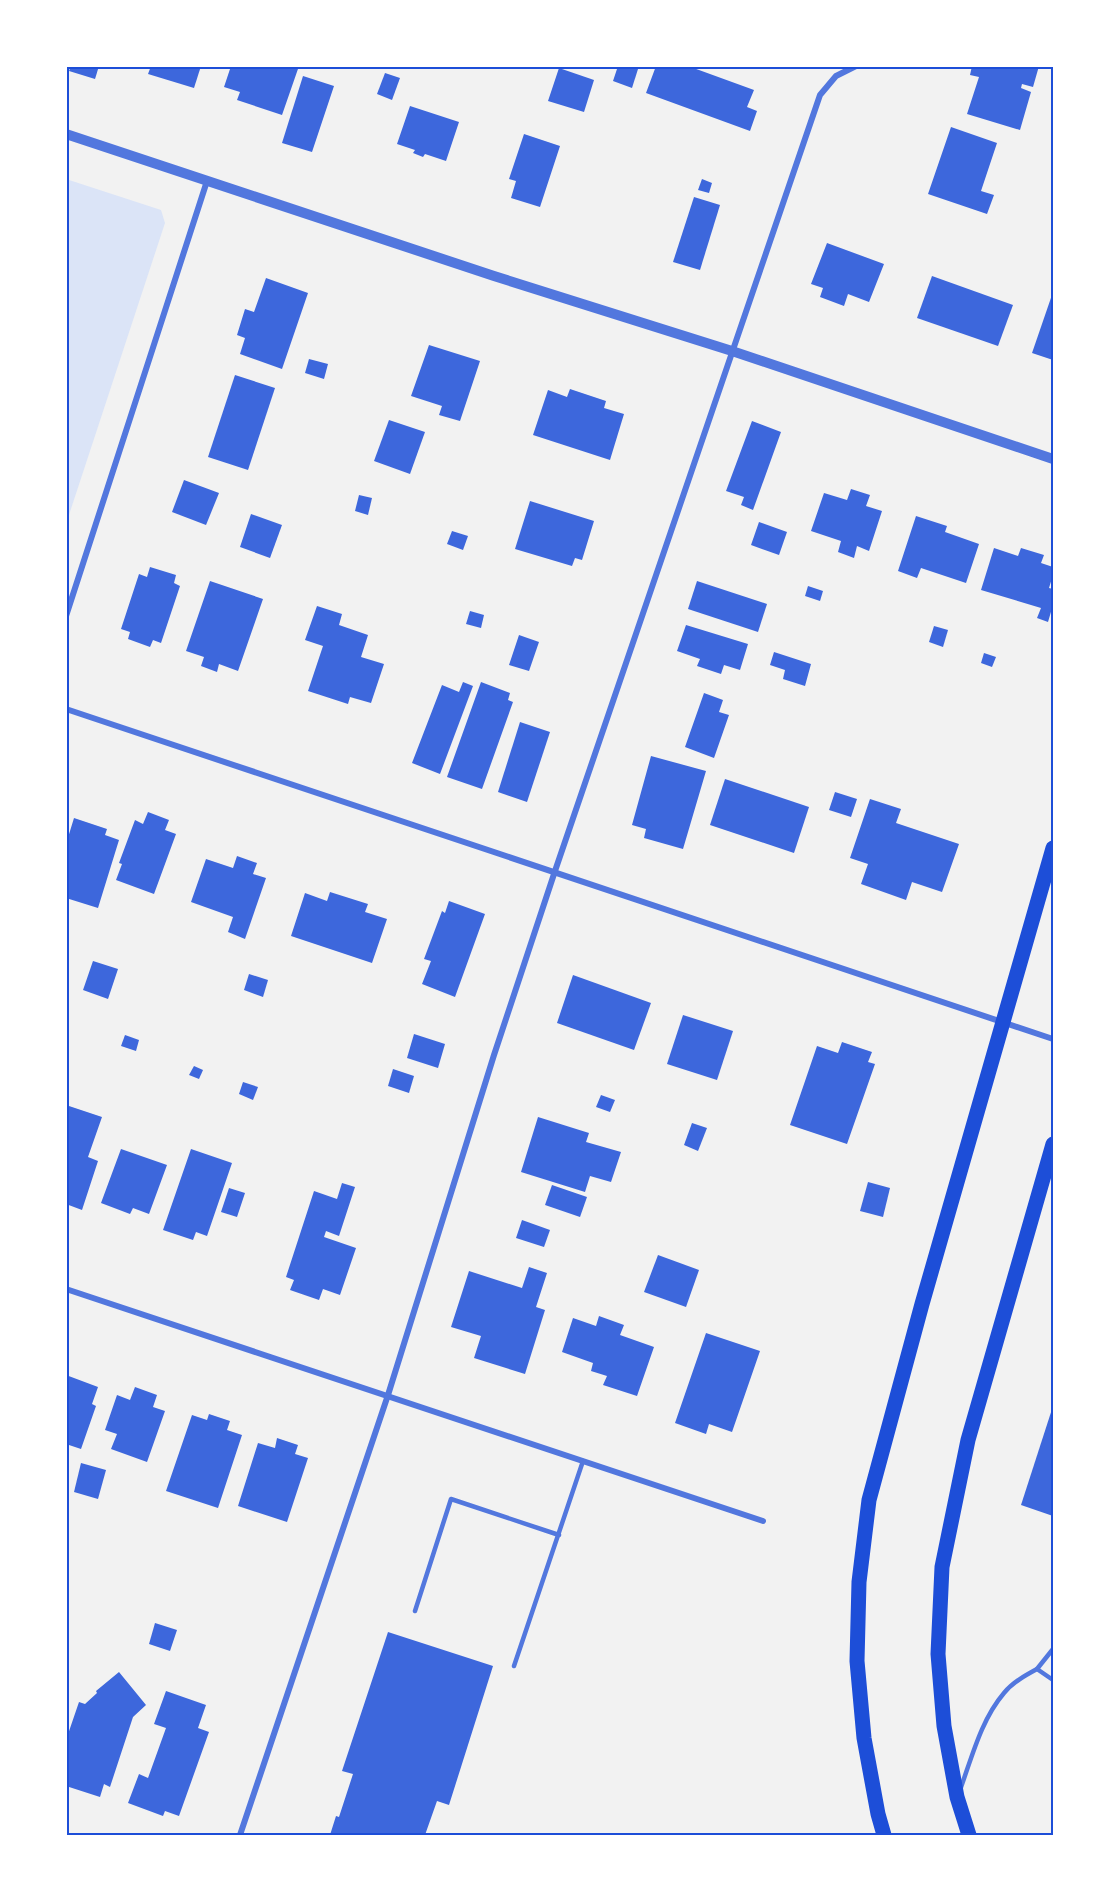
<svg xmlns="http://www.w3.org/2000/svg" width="1119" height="1901" font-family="'Alegreya Sans',sans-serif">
	<rect width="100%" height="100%" fill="#f2f2f2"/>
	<polygon fill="#dbe4f7" points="66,179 161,210 165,223 66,524"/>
	<g fill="#3d67dc">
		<polygon points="71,66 99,66 95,79 69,71"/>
		<polygon points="151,66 201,66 194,88 148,74"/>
		<polygon points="231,66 299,66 282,115 237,100 240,92 224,87"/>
		<polygon points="618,66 630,66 638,69 632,88 613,81"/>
		<polygon points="656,66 688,66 754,90 747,107 757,111 750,131 646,93"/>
		<polygon points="972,66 1039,66 1033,87 1022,84 1021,88 1031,92 1020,130 967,114 979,77 970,75"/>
		<polygon points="559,68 594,80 584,112 548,101"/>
		<polygon points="385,73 400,78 392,100 377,94"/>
		<polygon points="303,76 334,86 312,152 282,143"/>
		<polygon points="410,106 459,122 446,161 425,154 423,157 413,153 415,150 397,144"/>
		<polygon points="951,127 997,143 981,191 994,195 987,214 928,194"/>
		<polygon points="524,134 560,146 540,207 511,198 516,181 509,179"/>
		<polygon points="702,179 712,183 709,193 698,190"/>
		<polygon points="694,197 720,205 700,270 673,262"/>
		<polygon points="827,243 884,264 869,302 848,294 844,306 820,297 823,288 811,284"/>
		<polygon points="932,276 1013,305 998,346 917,318"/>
		<polygon points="266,278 308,293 282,369 240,354 245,338 237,335 245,309 254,312"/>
		<polygon points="1053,292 1053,360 1032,353"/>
		<polygon points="429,345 480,361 460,421 439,415 442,406 411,396"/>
		<polygon points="309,359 328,364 324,379 305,373"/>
		<polygon points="235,375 275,388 248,470 208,457"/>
		<polygon points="570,389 606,401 604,408 624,414 610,460 533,435 548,390 567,397"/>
		<polygon points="389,420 425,432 410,474 374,461"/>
		<polygon points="752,421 781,432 753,510 741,505 744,497 726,491"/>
		<polygon points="184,480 219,493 206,525 172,512"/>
		<polygon points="851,489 870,495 866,506 882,511 869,551 857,546 854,558 838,552 841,541 811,531 824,493 847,500"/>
		<polygon points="359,495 372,498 368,515 355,511"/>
		<polygon points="530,501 594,521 582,560 575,558 572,566 515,549"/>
		<polygon points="251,514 282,525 270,558 240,547"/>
		<polygon points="916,516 947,526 945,532 979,544 966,583 921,568 917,578 898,571"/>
		<polygon points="759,522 787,532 779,555 751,545"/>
		<polygon points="452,531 468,536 463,550 447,544"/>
		<polygon points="994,548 1018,556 1021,548 1044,555 1041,563 1053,567 1053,575 1049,588 1053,589 1053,605 1048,622 1037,618 1041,608 981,590"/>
		<polygon points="150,567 176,575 174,583 180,586 161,643 153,640 150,647 128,639 130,632 121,629 139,574 147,577"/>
		<polygon points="210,581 263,599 238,671 219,664 217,672 201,666 204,657 186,651"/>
		<polygon points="697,581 767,604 758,632 688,609"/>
		<polygon points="808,586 823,591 820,601 805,596"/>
		<polygon points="317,606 342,614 339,625 368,635 361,657 384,664 371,703 350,697 348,704 308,691 323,646 305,640"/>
		<polygon points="470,611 484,615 481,628 466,624"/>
		<polygon points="686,625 748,644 740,670 724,665 721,674 697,666 700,659 677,651"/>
		<polygon points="934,626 948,630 943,647 929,642"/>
		<polygon points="519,635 539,642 529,671 509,665"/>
		<polygon points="774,652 811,664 805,686 783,679 785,670 770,665"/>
		<polygon points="984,653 996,657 992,667 981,663"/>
		<polygon points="463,682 473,686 440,774 412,763 442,685 459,692"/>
		<polygon points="481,682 510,693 508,700 513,702 482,789 447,777"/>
		<polygon points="704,693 723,700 719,712 729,715 714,758 685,747"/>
		<polygon points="520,722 550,732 527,802 498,792"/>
		<polygon points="651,756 706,771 683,849 644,838 646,829 632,825"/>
		<polygon points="725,779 809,807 794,853 710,825"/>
		<polygon points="835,792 857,799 851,817 829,810"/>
		<polygon points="870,799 901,809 896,823 959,844 942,892 912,882 906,900 861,884 868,864 850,858"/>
		<polygon points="148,812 169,820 165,830 176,834 154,894 116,880 122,864 119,863 135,820 143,824"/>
		<polygon points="74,818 107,829 105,835 119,840 98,908 66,898 66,844"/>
		<polygon points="237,856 257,863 253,874 266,878 245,939 228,932 233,917 191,902 206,859 233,868"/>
		<polygon points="330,892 368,904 365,912 387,919 372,963 291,936 305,893 327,901"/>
		<polygon points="449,901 485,914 455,997 422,984 431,961 424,959 442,911 445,913"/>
		<polygon points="93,961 118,969 108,999 83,990"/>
		<polygon points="249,974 268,980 263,997 244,990"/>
		<polygon points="573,975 651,1003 634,1050 557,1023"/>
		<polygon points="683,1015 733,1031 717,1080 667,1064"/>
		<polygon points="414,1034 445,1044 438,1068 407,1058"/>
		<polygon points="125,1035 139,1040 136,1051 121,1046"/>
		<polygon points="842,1042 872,1052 868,1062 875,1064 847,1144 790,1125 817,1046 838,1053"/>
		<polygon points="194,1066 203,1070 199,1079 189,1075"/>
		<polygon points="393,1069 414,1076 409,1093 388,1086"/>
		<polygon points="243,1082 258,1087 253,1100 239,1094"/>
		<polygon points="601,1095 615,1100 610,1112 596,1107"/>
		<polygon points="66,1105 102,1117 88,1157 98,1161 82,1210 66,1204"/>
		<polygon points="538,1117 589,1133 586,1142 621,1152 611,1182 590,1176 585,1192 521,1172"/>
		<polygon points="692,1123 707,1128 698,1151 684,1145"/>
		<polygon points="121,1149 167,1165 149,1214 133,1208 130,1214 101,1203"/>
		<polygon points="191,1149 232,1163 207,1236 196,1232 193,1240 163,1230"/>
		<polygon points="868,1182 890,1188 883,1217 860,1211"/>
		<polygon points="342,1183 355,1187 339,1236 326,1231 324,1237 356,1248 340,1295 323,1289 319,1300 290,1290 294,1280 286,1277 314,1191 337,1199"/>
		<polygon points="552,1185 587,1197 580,1217 545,1205"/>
		<polygon points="229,1188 245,1193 237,1217 221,1212"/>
		<polygon points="522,1220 550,1230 544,1247 516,1238"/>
		<polygon points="658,1255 699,1270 686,1307 644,1292"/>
		<polygon points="529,1267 547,1273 536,1307 545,1310 525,1374 474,1358 481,1336 451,1327 469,1271 522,1288"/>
		<polygon points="599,1316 624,1325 620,1335 654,1347 637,1396 603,1385 607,1376 591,1371 593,1363 562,1352 573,1318 596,1326"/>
		<polygon points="706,1333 760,1351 732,1432 709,1424 706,1434 675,1423"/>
		<polygon points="66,1375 98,1387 92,1404 96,1406 81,1449 66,1444"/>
		<polygon points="135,1387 157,1395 153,1407 165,1411 147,1462 111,1449 117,1434 105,1430 117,1395 130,1400"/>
		<polygon points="1053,1406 1053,1516 1021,1505"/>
		<polygon points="209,1414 230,1421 227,1430 242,1435 218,1508 166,1491 192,1415 207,1420"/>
		<polygon points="277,1438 298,1445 295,1454 308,1458 287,1522 238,1506 258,1443 275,1448"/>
		<polygon points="81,1463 106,1470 98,1499 74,1492"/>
		<polygon points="155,1623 177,1630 170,1651 149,1644"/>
		<polygon points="388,1632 493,1666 449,1805 437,1801 425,1835 330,1835 336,1816 339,1817 353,1774 342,1771"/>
		<polygon points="119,1672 146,1705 133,1717 110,1787 104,1784 100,1797 66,1786 66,1740 79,1702 85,1704 97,1693 96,1691"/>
		<polygon points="166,1691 206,1705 198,1728 209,1732 179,1816 165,1811 163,1816 128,1803 139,1774 148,1778 166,1728 154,1724"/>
	</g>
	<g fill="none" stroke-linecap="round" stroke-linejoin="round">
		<g stroke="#5277de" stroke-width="4.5">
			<polyline points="415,1611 451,1499 559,1535"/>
			<polyline points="514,1666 583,1461"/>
			<polyline points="1037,1669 1053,1649"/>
			<path d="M960,1790c12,-33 21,-70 44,-97 9,-11 22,-18 33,-24l16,11"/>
		</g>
		<g stroke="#5277de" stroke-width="6">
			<polyline points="66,616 207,181"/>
			<polyline points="66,709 1053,1039"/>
			<polyline points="66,1289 763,1521"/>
			<polyline points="240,1835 388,1395 494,1055 555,871 820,95 836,76 856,66"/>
		</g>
		<polyline stroke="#5277de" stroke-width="10" points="66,134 494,276 732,351 1053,459"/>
		<g stroke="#1d4ed8" stroke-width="15">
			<polyline points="884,1835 878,1814 864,1738 857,1661 859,1582 869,1500 922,1304 1053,848"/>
			<polyline points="969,1835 957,1797 944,1726 938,1654 942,1567 968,1440 1053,1144"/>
		</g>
	</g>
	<rect width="1119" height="1901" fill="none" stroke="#ffffff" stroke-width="135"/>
	<rect x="68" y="68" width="984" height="1766" fill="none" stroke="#1d4ed8" stroke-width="2"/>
</svg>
